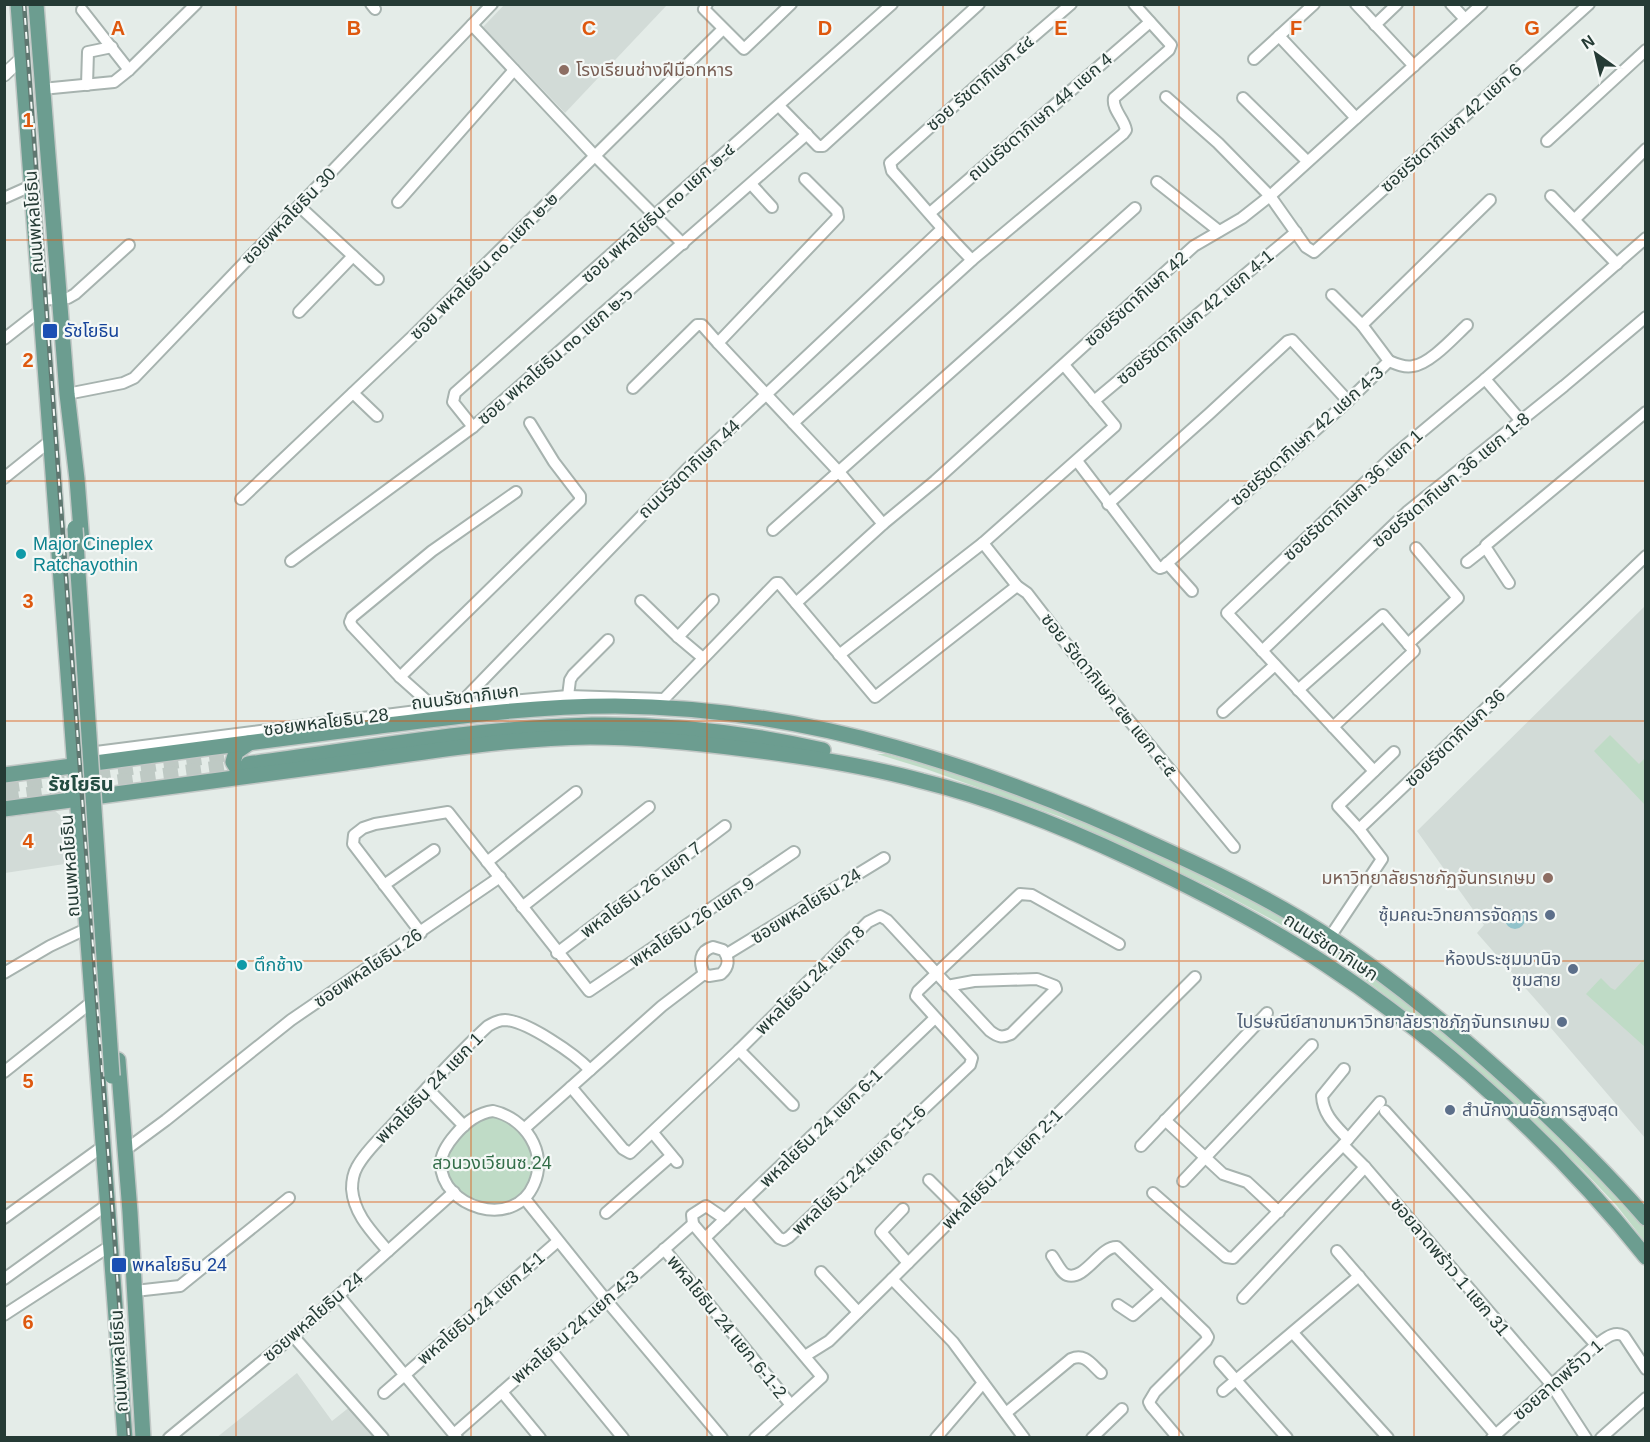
<svg xmlns="http://www.w3.org/2000/svg" width="1650" height="1442" font-family="Arial,'Noto Sans Thai',sans-serif">
	<rect width="100%" height="100%" fill="#e4ece8"/>
	<g fill="#d2dbd7">
		<polygon points="505,4 667,4 667,5 565,113 483,27"/>
		<polygon points="1645,606 1645,1138 1545,1021 1550,1016 1477,933 1484,925 1417,831"/>
		<polygon points="55,811 68,822 71,863 5,873 5,818"/>
		<polygon points="297,1373 332,1421 351,1406 379,1438 216,1438"/>
	</g>
	<g fill="#bfdbc6">
		<polygon points="1610,735 1639,764 1645,758 1645,805 1594,751"/>
		<polygon points="877,754 887,754 1023,792 1164,856 1281,913 1394,990 1482,1062 1616,1192 1645,1226 1645,1242 1617,1206 1583,1170 1492,1084 1405,1010 1335,957 1273,920 1213,888 1061,817 926,769"/>
		<polygon points="1645,958 1645,1047 1586,994 1601,978 1611,988 1615,990"/>
		<polygon points="500,1113 521,1125 538,1169 530,1193 492,1210 454,1192 442,1172 444,1154 468,1122"/>
	</g>
	<circle fill="#91c3cb" cx="1515" cy="919" r="10"/>
	<g fill="none" stroke-linecap="round" stroke-linejoin="round">
		<g stroke="#bec9c4" stroke-width="15" stroke-dasharray="15 8" stroke-linecap="butt">
			<polyline points="4,786 246,751"/>
			<polyline points="4,798 245,764"/>
		</g>
		<g stroke="#a7b3af" stroke-width="14">
			<g id="minor">
				<polyline points="371,4 375,9"/>
				<polyline points="707,4 704,9 744,49 791,4"/>
				<polyline points="1356,4 1414,66"/>
				<polyline points="1451,4 1465,19"/>
				<polyline points="82,10 129,70"/>
				<polyline points="472,25 594,155 683,244"/>
				<polyline points="1375,25 1397,4"/>
				<polyline points="1279,36 1356,118"/>
				<polyline points="1254,59 1314,4"/>
				<polyline points="87,85 88,52 112,47"/>
				<polyline points="42,89 114,82 129,70 196,4"/>
				<polyline points="1166,97 1218,143 1270,196 1306,247 1314,252 1589,4"/>
				<polyline points="1243,98 1307,161"/>
				<polyline points="779,106 818,146 823,146 979,4"/>
				<polyline points="1547,141 1646,50"/>
				<polyline points="805,179 837,211 838,217 718,343 839,472 883,524"/>
				<polyline points="1157,182 1219,231"/>
				<polyline points="751,184 772,207"/>
				<polyline points="1551,196 1617,264"/>
				<polyline points="4,198 31,186"/>
				<polyline points="398,202 514,70"/>
				<polyline points="299,206 378,279"/>
				<polyline points="930,213 1150,22"/>
				<polyline points="1575,219 1646,149"/>
				<path d="M972,260c-28,-28 -53,-59 -80,-89l-2,-8 94,-84 87,-75"/>
				<polyline points="1332,295 1362,325"/>
				<polyline points="40,300 68,298 75,294 129,245"/>
				<polyline points="299,312 353,256"/>
				<polyline points="4,339 41,310"/>
				<path d="M1389,361c7,3 16,7 24,5 17,-2 41,-29 54,-41"/>
				<polyline points="1485,379 1521,421"/>
				<polyline points="633,388 697,325 702,325 718,343"/>
				<polyline points="353,393 377,416"/>
				<polyline points="67,394 123,383 134,378 492,4"/>
				<polyline points="1094,401 1296,232"/>
				<path d="M793,423l179,-163 151,-126 3,-4c-2,-12 -14,-20 -12,-32l55,-48 2,-5 -37,-41"/>
				<polyline points="473,427 453,402 455,393 892,4"/>
				<polyline points="1077,461 1157,566 1160,568 1163,567 1348,401 1389,361 1362,325 1490,200"/>
				<polyline points="4,478 50,441"/>
				<polyline points="516,492 432,551 352,617 350,622 352,626 400,677 446,718 688,468 942,229"/>
				<polyline points="241,499 414,335 723,29"/>
				<polyline points="1108,504 1209,414 1288,341 1292,340 1348,401"/>
				<polyline points="773,530 1135,208"/>
				<polyline points="983,543 1017,586 1027,593 1074,654 1234,847"/>
				<polyline points="291,561 473,427 807,134"/>
				<polyline points="1467,562 1486,547"/>
				<polyline points="1167,563 1192,591"/>
				<polyline points="1509,583 1486,548 1486,545 1646,412"/>
				<polyline points="641,601 678,637 703,658"/>
				<polyline points="796,603 883,524 935,481 1194,246 1242,218 1270,196 1482,4"/>
				<polyline points="678,637 713,600"/>
				<polyline points="1408,644 1458,598 1416,548"/>
				<polyline points="1262,651 1407,512 1564,386 1646,317"/>
				<polyline points="839,655 983,543 1115,426 1064,365"/>
				<polyline points="400,677 580,501 580,496 554,462 530,423"/>
				<polyline points="1298,690 1383,615 1414,651 1333,727"/>
				<polyline points="568,696 570,680 573,675 608,640"/>
				<polyline points="663,705 664,699 776,583 779,583 875,697 1017,586"/>
				<polyline points="1223,712 1275,665"/>
				<polyline points="96,752 456,706 568,696 664,699"/>
				<polyline points="1374,771 1227,613 1394,455 1485,379 1646,238"/>
				<polyline points="1359,829 1646,556"/>
				<polyline points="487,862 576,792"/>
				<polyline points="384,885 434,850"/>
				<polyline points="522,907 649,807"/>
				<polyline points="421,933 353,844 354,835 363,828 375,824 448,812 589,991 794,852"/>
				<polyline points="1330,937 1382,859 1359,829 1338,806 1394,752"/>
				<path d="M713,947l10,3c7,9 6,17 -2,24l-12,2 -5,-2c-5,-12 -5,-23 9,-27z"/>
				<polyline points="557,953 725,826"/>
				<polyline points="727,954 884,858"/>
				<polyline points="4,973 50,946 86,929"/>
				<polyline points="739,1050 793,1105"/>
				<path d="M1344,1069l-22,27c1,19 14,30 26,43"/>
				<polyline points="4,1072 93,1001"/>
				<path d="M571,1087l52,62 7,4 109,-103 129,-128 12,-6 7,4 103,111c8,6 12,7 21,3l45,-45 -1,-3 -18,-7 -63,2 -27,5"/>
				<polyline points="427,1088 464,1126"/>
				<polyline points="1380,1102 1343,1145 1365,1167 1551,1384 1586,1438"/>
				<path d="M493,1111c32,7 55,41 41,73 -20,47 -94,23 -93,-21 0,-10 8,-21 14,-28 10,-12 22,-22 38,-24z"/>
				<polyline points="1385,1111 1596,1345"/>
				<polyline points="1165,1120 1223,1174 1247,1182 1279,1212"/>
				<polyline points="525,1128 662,1006 704,974"/>
				<polyline points="653,1133 677,1162"/>
				<polyline points="1141,1146 1267,1013"/>
				<polyline points="124,1151 166,1120 291,1020 500,877"/>
				<polyline points="929,1180 960,1211"/>
				<polyline points="1183,1181 1312,1045"/>
				<polyline points="1153,1193 1226,1257 1233,1258 1343,1145"/>
				<polyline points="525,1199 606,1300 722,1438"/>
				<polyline points="745,1200 779,1238 784,1240 789,1237 970,1065 972,1058 916,996 918,991 1020,894 1032,895 1119,944"/>
				<polyline points="903,1209 881,1232 908,1263"/>
				<polyline points="606,1213 671,1156"/>
				<polyline points="4,1218 102,1147"/>
				<polyline points="693,1224 692,1215 706,1206 725,1219"/>
				<polyline points="706,1237 935,1018"/>
				<polyline points="664,1249 791,1405"/>
				<path d="M388,1251c-15,-18 -34,-36 -36,-62 0,-7 1,-15 5,-22 9,-17 26,-31 38,-45 31,-32 60,-66 93,-96 5,-3 10,-6 17,-6 22,1 70,34 85,50"/>
				<polyline points="1337,1251 1495,1434"/>
				<path d="M1052,1256c4,5 9,17 15,19 18,6 33,-29 50,-28l88,85 3,5 -2,4 -51,51 -6,10 2,4 27,32"/>
				<polyline points="821,1272 858,1312"/>
				<polyline points="4,1279 108,1204"/>
				<polyline points="892,1279 953,1342 1024,1438"/>
				<polyline points="135,1291 180,1286 289,1198"/>
				<polyline points="339,1296 457,1438"/>
				<polyline points="1243,1298 1365,1167"/>
				<polyline points="1118,1305 1133,1315 1161,1290"/>
				<polyline points="4,1315 110,1246"/>
				<polyline points="1293,1333 1388,1438"/>
				<polyline points="293,1336 383,1438"/>
				<polyline points="550,1349 623,1438"/>
				<polyline points="805,1356 829,1341 892,1279 1195,977"/>
				<polyline points="1220,1362 1287,1438"/>
				<polyline points="1223,1391 1359,1276"/>
				<polyline points="502,1392 540,1438"/>
				<polyline points="384,1393 558,1241"/>
				<path d="M1006,1413l65,-54c14,-6 20,5 30,14"/>
				<polyline points="454,1434 693,1224 822,1377 755,1438"/>
				<polyline points="169,1438 293,1336 454,1192"/>
				<polyline points="936,1438 983,1383"/>
				<polyline points="1092,1438 1122,1409"/>
				<path d="M1492,1438l104,-93c9,-6 18,-15 28,-9l22,33"/>
				<polyline points="1601,1438 1646,1398"/>
			</g>
		</g>
		<g stroke="#a7b3af" stroke-width="15">
			<polyline id="tertiary" points="4,75 22,58"/>
		</g>
		<g stroke="#c2c8c6" stroke-width="18">
			<g id="primary">
				<polyline points="18,4 125,1438"/>
				<polyline points="36,4 67,394 77,479 82,543"/>
				<polyline points="249,743 236,752 233,762 238,770 252,775"/>
				<path d="M248,764c114,-15 229,-36 344,-39 76,-1 156,8 231,25"/>
				<path d="M4,775c123,-16 245,-33 368,-48 81,-10 161,-21 243,-21 191,1 375,62 546,142 58,26 115,54 168,89 68,45 130,97 190,152 44,41 87,83 127,129"/>
				<path d="M4,809c114,-16 228,-31 342,-46 81,-11 162,-25 244,-26 54,0 108,6 163,13 56,7 114,16 169,31 73,18 144,47 212,79 66,31 131,64 191,104 118,77 233,183 321,293"/>
				<polyline points="118,1060 130,1212 143,1438"/>
			</g>
		</g>
		<use href="#minor" stroke="#fff" stroke-width="10"/>
		<use href="#tertiary" stroke="#fff" stroke-width="12"/>
		<use href="#primary" stroke="#6c9d90" stroke-width="15"/>
		<g stroke="#5f7770" stroke-width="4.5">
			<polyline id="rail" points="24,4 129,1438"/>
		</g>
		<use href="#rail" stroke="#f4f8f6" stroke-width="2" stroke-dasharray="7" stroke-linecap="butt"/>
		<g stroke="#c2c8c6" stroke-width="18" stroke-linecap="butt">
			<polyline id="primary-bridge" points="75,528 112,1076"/>
		</g>
		<use href="#primary-bridge" stroke="#6c9d90" stroke-width="15"/>
	</g>
	<path fill="none" stroke="#de580e" stroke-width="1.5" stroke-opacity="0.55" d="M236,4v1434M471,4v1434M707,4v1434M943,4v1434M1179,4v1434M1414,4v1434M4,240h1642M4,481h1642M4,721h1642M4,961h1642M4,1202h1642"/>
	<g fill="#8d6e63" stroke="#f4f8f6" stroke-width="2">
		<circle cx="564" cy="70" r="6"/>
		<circle cx="1548" cy="878" r="6"/>
	</g>
	<g fill="#1a4fb4" stroke="#f4f8f6" stroke-width="2">
		<rect x="42" y="323" width="16" height="16" rx="3"/>
		<rect x="111" y="1257" width="16" height="16" rx="3"/>
	</g>
	<g fill="#0f9aa8" stroke="#f4f8f6" stroke-width="2">
		<circle cx="21" cy="554" r="6"/>
		<circle cx="242" cy="965" r="6"/>
	</g>
	<g fill="#5c6f8a" stroke="#f4f8f6" stroke-width="2">
		<circle cx="1550" cy="915" r="6"/>
		<circle cx="1573" cy="969" r="6"/>
		<circle cx="1562" cy="1022" r="6"/>
		<circle cx="1450" cy="1110" r="6"/>
	</g>
	<g text-anchor="middle" dominant-baseline="central" stroke-width="4.5" stroke-linejoin="round" paint-order="stroke">
		<g font-size="18" fill="#785e54" stroke="#f4f8f6" text-anchor="start">
			<text x="576" y="70">โรงเรียนช่างฝีมือทหาร</text>
			<text x="1536" y="878" text-anchor="end">มหาวิทยาลัยราชภัฏจันทรเกษม</text>
		</g>
		<g font-size="18" fill="#253b35" stroke="#f4f8f6">
			<text transform="translate(980 83) rotate(-41)">ซอย รัชดาภิเษก ๔๔</text>
			<text transform="translate(1040 117) rotate(-41)">ถนนรัชดาภิเษก 44 แยก 4</text>
			<text transform="translate(1451 128) rotate(-42)">ซอยรัชดาภิเษก 42 แยก 6</text>
			<text transform="translate(658 213) rotate(-42)">ซอย พหลโยธิน ๓๐ แยก ๒-๔</text>
			<text transform="translate(289 216) rotate(-46)">ซอยพหลโยธิน 30</text>
			<text transform="translate(34 222) rotate(-94)">ถนนพหลโยธิน</text>
			<text transform="translate(484 266) rotate(-45)">ซอย พหลโยธิน ๓๐ แยก ๒-๒</text>
			<text transform="translate(1136 299) rotate(-42)">ซอยรัชดาภิเษก 42</text>
			<text transform="translate(1195 317) rotate(-40)">ซอยรัชดาภิเษก 42 แยก 4-1</text>
			<text transform="translate(555 356) rotate(-41)">ซอย พหลโยธิน ๓๐ แยก ๒-๖</text>
			<text transform="translate(1307 436) rotate(-42)">ซอยรัชดาภิเษก 42 แยก 4-3</text>
			<text transform="translate(689 469) rotate(-44)">ถนนรัชดาภิเษก 44</text>
			<text transform="translate(1451 480) rotate(-40)">ซอยรัชดาภิเษก 36 แยก 1-8</text>
			<text transform="translate(1353 495) rotate(-43)">ซอยรัชดาภิเษก 36 แยก 1</text>
			<text transform="translate(1109 695) rotate(51)">ซอย รัชดาภิเษก ๔๒ แยก ๔-๕</text>
			<text transform="translate(465 697) rotate(-7)">ถนนรัชดาภิเษก</text>
			<text transform="translate(326 722) rotate(-7)">ซอยพหลโยธิน 28</text>
			<text transform="translate(1455 738) rotate(-44)">ซอยรัชดาภิเษก 36</text>
			<text transform="translate(70 866) rotate(-94)">ถนนพหลโยธิน</text>
			<text transform="translate(641 890) rotate(-37)">พหลโยธิน 26 แยก 7</text>
			<text transform="translate(806 906) rotate(-32)">ซอยพหลโยธิน 24</text>
			<text transform="translate(692 922) rotate(-34)">พหลโยธิน 26 แยก 9</text>
			<text transform="translate(1331 947) rotate(33)">ถนนรัชดาภิเษก</text>
			<text transform="translate(368 968) rotate(-34)">ซอยพหลโยธิน 26</text>
			<text transform="translate(810 980) rotate(-45)">พหลโยธิน 24 แยก 8</text>
			<text transform="translate(429 1088) rotate(-46)">พหลโยธิน 24 แยก 1</text>
			<text transform="translate(821 1128) rotate(-44)">พหลโยธิน 24 แยก 6-1</text>
			<text transform="translate(1002 1169) rotate(-45)">พหลโยธิน 24 แยก 2-1</text>
			<text transform="translate(859 1170) rotate(-44)">พหลโยธิน 24 แยก 6-1-6</text>
			<text transform="translate(1450 1267) rotate(50)">ซอยลาดพร้าว 1 แยก 31</text>
			<text transform="translate(481 1308) rotate(-41)">พหลโยธิน 24 แยก 4-1</text>
			<text transform="translate(313 1317) rotate(-41)">ซอยพหลโยธิน 24</text>
			<text transform="translate(575 1327) rotate(-41)">พหลโยธิน 24 แยก 4-3</text>
			<text transform="translate(727 1327) rotate(51)">พหลโยธิน 24 แยก 6-1-2</text>
			<text transform="translate(119 1361) rotate(-93)">ถนนพหลโยธิน</text>
			<text transform="translate(1558 1380) rotate(-41)">ซอยลาดพร้าว 1</text>
		</g>
		<g font-size="18" fill="#164399" stroke="#f4f8f6" text-anchor="start">
			<text x="64" y="331">รัชโยธิน</text>
			<text x="132" y="1265">พหลโยธิน 24</text>
		</g>
		<g font-size="18" fill="#0d838f" stroke="#f4f8f6" text-anchor="start">
			<text x="33" y="544">Major Cineplex<tspan x="33" dy="21">Ratchayothin</tspan></text>
			<text x="254" y="965">ตึกช้าง</text>
		</g>
		<g font-size="18" fill="#4e5e75" stroke="#f4f8f6" text-anchor="end">
			<text x="1538" y="915">ซุ้มคณะวิทยการจัดการ</text>
			<text x="1561" y="959">ห้องประชุมมานิจ<tspan x="1561" dy="21">ชุมสาย</tspan></text>
			<text x="1550" y="1022">ไปรษณีย์สาขามหาวิทยาลัยราชภัฏจันทรเกษม</text>
			<text x="1462" y="1110" text-anchor="start">สำนักงานอัยการสูงสุด</text>
		</g>
		<g font-size="18" fill="#336e49" stroke="#f4f8f6">
			<text x="492" y="1163">สวนวงเวียนซ.24</text>
		</g>
		<g font-size="20" font-weight="bold" fill="#234c41" stroke="#f4f8f6">
			<text x="81" y="784">รัชโยธิน</text>
		</g>
	</g>
	<g font-size="20" text-anchor="middle" font-weight="bold" fill="#de580e" stroke="#f4f8f6" stroke-width="4.5" stroke-linejoin="round" paint-order="stroke">
		<text x="118" y="35">A</text>
		<text x="354" y="35">B</text>
		<text x="589" y="35">C</text>
		<text x="825" y="35">D</text>
		<text x="1061" y="35">E</text>
		<text x="1296" y="35">F</text>
		<text x="1532" y="35">G</text>
		<text x="28" y="127">1</text>
		<text x="28" y="367">2</text>
		<text x="28" y="608">3</text>
		<text x="28" y="848">4</text>
		<text x="28" y="1088">5</text>
		<text x="28" y="1329">6</text>
	</g>
	<rect width="1650" height="1442" fill="none" stroke="#253b35" stroke-width="12"/>
	<g transform="translate(1596 54) rotate(326)" stroke="#f4f8f6" stroke-width="4.5" paint-order="stroke">
	<path d="M0-4.5L10 22L0 15L-10 22Z" fill="#253b35"/>
	<text y="-9" font-size="16" font-weight="bold" text-anchor="middle" fill="#253b35">N</text>
	</g>
</svg>
